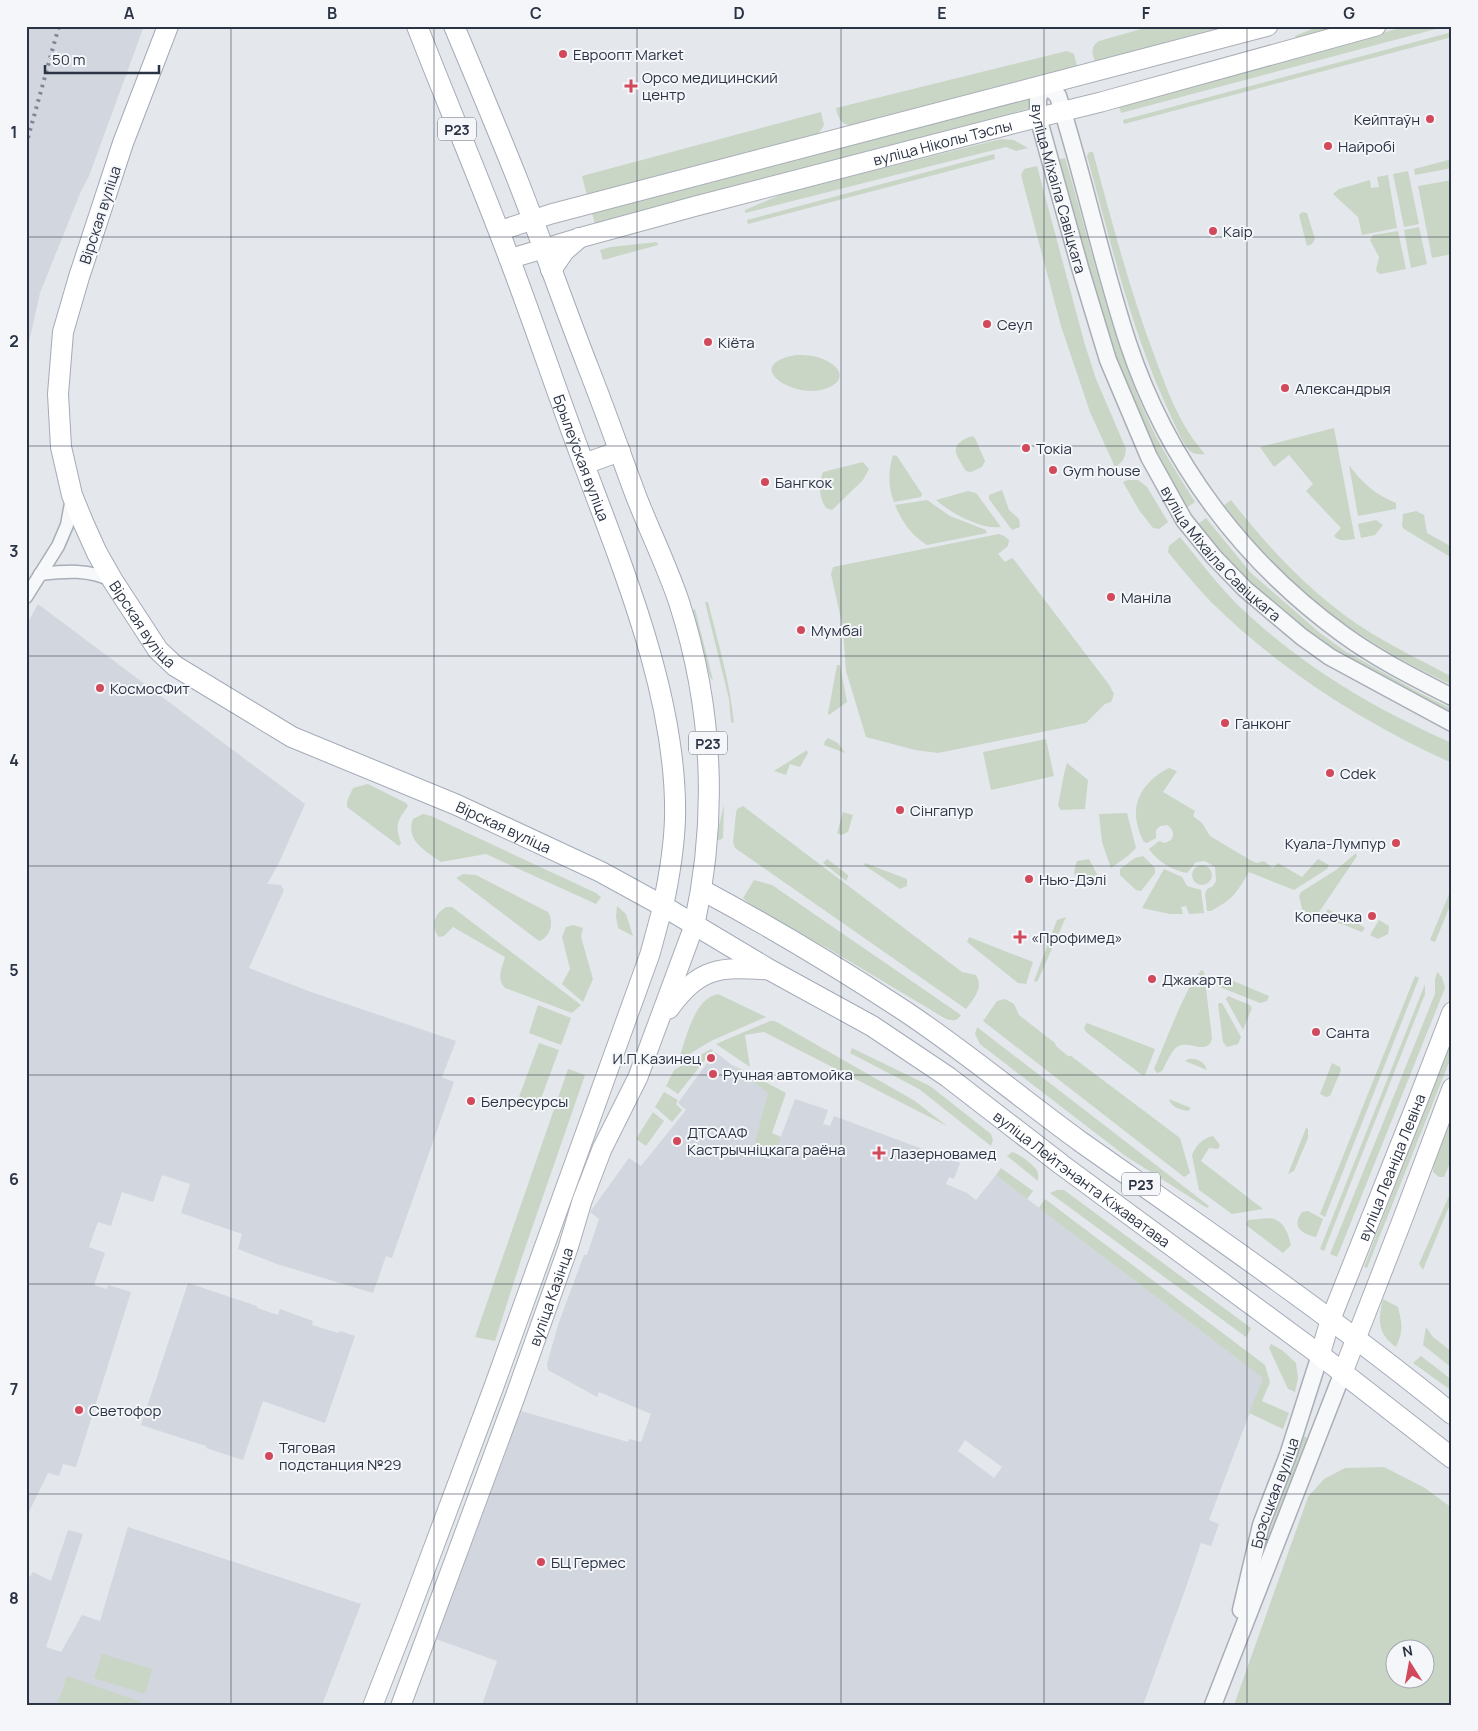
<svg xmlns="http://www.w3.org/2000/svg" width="1478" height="1731" font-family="Manrope,sans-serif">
	<rect width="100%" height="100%" fill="#e4e7ec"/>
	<g fill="#d2d6de" fill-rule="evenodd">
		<polygon points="26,26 144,26 89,176 81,191 40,293 26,355"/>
		<polygon points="38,604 305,804 278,865 267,884 281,885 284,890 249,968 311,992 456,1041 442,1077 454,1082 392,1258 386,1256 373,1293 277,1264 238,1249 242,1234 181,1213 190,1184 162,1175 153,1202 122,1192 111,1226 98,1222 89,1247 105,1253 94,1285 107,1289 108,1285 131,1292 76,1467 63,1464 59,1476 48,1473 26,1518 26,626"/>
		<path d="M715,1052l54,41 -15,53 19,12 22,-59 33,11 -5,14 7,2 4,-10 126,47 -6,16 -5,-2 -3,7 21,9 9,7 20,-25 267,203 -54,142 10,4 -8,22 -10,-3 -17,50 -41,112h-661l15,-44 -61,-22 85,-228 107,31 1,-3 12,3 10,-28 -52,-22 -2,5 -49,-27 -1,-6 11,-39 26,-70h3l12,-36 -9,-7 39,-54 12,8 45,-56 -8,-7zM965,1440l37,27 -8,11 -36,-27z"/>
		<polygon points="188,1283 257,1306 257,1308 278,1315 280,1309 313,1321 312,1325 338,1333 340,1331 355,1336 325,1423 263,1401 243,1460 206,1448 206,1446 141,1425"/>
		<polygon points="128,1527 361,1604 322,1705 26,1705 26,1582 33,1572 51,1581 68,1530 83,1534 46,1647 61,1652 82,1615 100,1621"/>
	</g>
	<g fill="#c9d6c5" fill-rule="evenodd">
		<path d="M1152,26h73l-130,36c-3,-9 -5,-15 4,-21z"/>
		<polygon points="1319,26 1344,26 1296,39 1295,36"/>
		<polygon points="1408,26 1447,26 1121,113 1118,103"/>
		<polygon points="1452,32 1452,37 1124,124 1123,120"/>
		<path d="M1067,51l7,3 3,12 -224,59c-12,1 -15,-7 -17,-17z"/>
		<polygon points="1024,98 1029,99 1031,102 1029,108 1027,109 595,224 592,213"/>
		<polygon points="821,112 824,125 819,133 814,135 587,196 582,176"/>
		<polygon points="1001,139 1014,140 1028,148 1016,151 1006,147 745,213 745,210 787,192"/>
		<path d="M1089,152h4c19,70 37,140 63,208 12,33 25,67 49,94 -6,1 -13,0 -17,-5 -8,-10 -18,-36 -24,-48 -35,-79 -54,-162 -77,-245z"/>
		<polygon points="994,154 995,159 748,224 747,220"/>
		<path d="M1065,158c25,85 44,173 80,255 13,31 32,60 50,89l-9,6 -28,-45 -40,-89 -61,-214z"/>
		<polygon points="1452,159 1452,168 1415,175 1414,169"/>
		<path d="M1037,166l48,179 11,34 30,70c-1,9 -3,13 -11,18l-25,-55 -29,-86 -40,-151 3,-6z"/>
		<polygon points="1408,171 1419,224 1404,227 1393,174"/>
		<polygon points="1388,175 1397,228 1362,235 1358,217 1333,194 1339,189 1370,180 1371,188 1379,187 1377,177"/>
		<polygon points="1452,180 1452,254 1432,258 1418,186"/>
		<polygon points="1302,212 1307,213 1315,239 1312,244 1307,246 1299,215"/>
		<polygon points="1419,227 1427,264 1411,268 1404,230"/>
		<polygon points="1398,231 1406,269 1381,274 1378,273 1376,270 1379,257 1370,240 1373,235"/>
		<polygon points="657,242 658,245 603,260 600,250 611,247"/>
		<path d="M796,355c9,0 18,0 27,4 22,9 23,25 -2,31 -33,7 -78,-26 -25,-35z"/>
		<path d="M1334,428l21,111c-8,1 -16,3 -21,-3l7,-8 -35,-37 7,-7 -24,-29 -15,12 -14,-20z"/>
		<path d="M972,436l3,2 10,23 -3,6 -11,5 -5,-1c-11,-18 -18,-26 6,-35z"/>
		<path d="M893,455l4,1 25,38 -1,3 -27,5c-6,-13 -6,-33 -1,-47z"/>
		<path d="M863,462l6,7 -6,11 -31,30 -6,-2c-7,-10 -8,-24 -3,-36z"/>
		<path d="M1349,465c13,18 27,30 47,38v6l-38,7z"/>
		<polygon points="1128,480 1138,480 1147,487 1168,522 1159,529 1153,528 1139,510 1123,482"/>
		<polygon points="1002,490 1009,510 1019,519 1020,527 1012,530 989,499 989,495"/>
		<path d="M968,491l8,2 25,34c-20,3 -50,-14 -65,-27z"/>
		<path d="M927,500l23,16 36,14 1,3 -60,12c-15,-9 -25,-23 -32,-40z"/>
		<path d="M1231,500c40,51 85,99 140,133 26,16 54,29 81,44v8c-64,-30 -127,-68 -177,-119 -19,-19 -35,-40 -51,-61z"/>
		<polygon points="1416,511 1424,515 1427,533 1452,547 1452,558 1404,529 1402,526 1403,514"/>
		<polygon points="1206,518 1250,572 1320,633 1345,651 1420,693 1452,709 1452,714 1324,649 1237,573 1197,525"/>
		<polygon points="1376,520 1383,525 1375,535 1361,538 1358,524"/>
		<polygon points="999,534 1004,536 1009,540 1008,546 998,554 1005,562 1012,558 1015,561 1110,686 1114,694 1111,702 1105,704 1086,723 938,753 915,750 866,737 846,671 843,628 831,574 833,567"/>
		<path d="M1180,537c20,24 39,50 62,72 63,59 131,99 210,134v20c-90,-41 -172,-93 -242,-162 -15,-16 -29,-33 -42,-49l1,-6z"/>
		<path d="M705,602h3c10,40 22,80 26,121l-3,-1 -2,-23z"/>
		<polygon points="695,609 713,680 711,679 690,618 692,611"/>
		<polygon points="837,665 840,665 847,702 829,715 828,713"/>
		<polygon points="828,738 838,743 845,753 824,745 825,741"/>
		<polygon points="1046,739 1054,776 991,790 983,752"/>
		<polygon points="807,750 808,753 800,767 790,764 786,775 774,771"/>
		<polygon points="1067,763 1088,780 1085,809 1061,810 1058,806 1064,774"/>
		<path d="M1169,768l8,3 -14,21 32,19 -2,5 9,7 8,13 40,24 7,3 7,-2 9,7 5,-5 24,14 16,-18 11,6 -2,4 -33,21 -45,-18c-14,23 -15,26 -38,39h-4l-2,-17 2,-5 6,-3 3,-5 -1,-14 -10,-6 -9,1 -9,11c-15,-3 -29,-11 -38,-24l10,-8 6,2 6,-3c4,-6 2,-11 -4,-15l-7,1 -4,4v8l-9,5 -3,-1c-17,-32 -6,-58 25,-74z"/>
		<path d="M368,784l38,19 2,3c-11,15 -13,19 -7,37l-2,3 -52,-39v-6l6,-13z"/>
		<polygon points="724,804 723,838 720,840 716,839"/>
		<path d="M743,806l219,166 14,3c8,13 -2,23 -10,34l-231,-161 -2,-6 3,-29 1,-4z"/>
		<polygon points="843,812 853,815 848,832 841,835 837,833"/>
		<polygon points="1127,813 1136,848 1129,855 1111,868 1102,842 1099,814"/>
		<path d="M423,814l8,2 165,77 5,4 -5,7 -110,-50 -45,8c-15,-11 -36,-21 -28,-43z"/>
		<polygon points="1356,853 1357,856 1315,918 1309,919 1304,917 1299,896 1301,892 1336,870"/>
		<polygon points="1143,856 1155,868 1155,873 1141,891 1136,890 1120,875 1120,869 1135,858"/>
		<polygon points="827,859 848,875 848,877 846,881 823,863"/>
		<polygon points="1089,859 1099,878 1085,885 1078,883 1074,872 1077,861"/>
		<polygon points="865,863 907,879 907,886 900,889 864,865"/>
		<circle cx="1202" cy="875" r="10"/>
		<polygon points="1164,869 1182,877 1187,886 1201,890 1204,913 1189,914 1186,906 1181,907 1183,914 1170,914 1142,908"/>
		<path d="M463,874l13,1 72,37c6,10 3,25 -9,29l-83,-63z"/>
		<path d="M754,880l18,5 189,130c-4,6 -8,6 -15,4l-117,-70 -73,-39 -13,-12z"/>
		<polygon points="1452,887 1452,901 1435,942 1430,940"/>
		<polygon points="617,906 626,914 633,936 618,928 616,917"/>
		<path d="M446,907h6l129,98 -9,8 -67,-25c-9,-10 -3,-20 0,-31l-52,-30 -9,9 -5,1c-9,-10 -5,-23 7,-30z"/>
		<polygon points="1328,909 1350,923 1353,920 1365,928 1362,932 1342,924 1326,920 1324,916"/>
		<polygon points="1066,917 1039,978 1037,982 1034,981 1057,920"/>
		<polygon points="1379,920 1389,926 1388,934 1378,939 1370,935"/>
		<polygon points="573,925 583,928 581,937 593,979 583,1002 562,984 570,969 562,937 566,927"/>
		<polygon points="969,937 1033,962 1026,984 1018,983 967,942"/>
		<path d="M1202,970l2,2 8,66c-4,19 -23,1 -35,9 -6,4 -11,17 -15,24l-5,2 -3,-4c9,-20 33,-87 48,-99z"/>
		<polygon points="1437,972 1442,977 1445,988 1337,1257 1330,1254 1435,994 1435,980"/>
		<polygon points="1219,975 1269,996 1267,1001 1260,1003 1217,986 1215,977"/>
		<polygon points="1415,976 1419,978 1325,1217 1320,1214"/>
		<polygon points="1425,984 1425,994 1324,1251 1320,1249"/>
		<path d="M718,994l48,23 -55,24 -33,20c8,-21 15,-62 40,-67z"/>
		<polygon points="1228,996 1250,1005 1252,1008 1243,1030 1226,999"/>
		<polygon points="1005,999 1014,1004 1019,1015 1055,1043 1056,1046 1068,1056 1071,1056 1180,1138 1190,1173 1184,1177 983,1021 997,1001"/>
		<polygon points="1220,1003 1222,1003 1241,1037 1238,1044 1227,1047 1223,1042 1218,1004"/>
		<polygon points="538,1005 571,1018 561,1045 529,1033"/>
		<polygon points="770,1021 775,1021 915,1101 947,1126 764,1032 745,1035 750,1067 716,1044"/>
		<polygon points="1087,1023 1155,1049 1145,1075 1142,1075 1086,1032 1084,1028"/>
		<polygon points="977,1027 1209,1206 1207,1208 1124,1155 980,1044 975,1034"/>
		<polygon points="1452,1027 1452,1055 1367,1268 1364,1267 1419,1123 1427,1090"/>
		<polygon points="539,1043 559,1050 536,1112 516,1105"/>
		<polygon points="852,1048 930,1086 991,1134 993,1140 991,1146 919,1089 850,1053"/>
		<polygon points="711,1049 713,1050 678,1094 666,1086 674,1070"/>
		<path d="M1188,1059c9,-1 16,2 19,11l-22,-9z"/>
		<polygon points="1332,1063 1340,1067 1341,1070 1330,1096 1326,1097 1320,1094"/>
		<polygon points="733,1065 786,1093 772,1133 781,1137 773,1158 754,1146 768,1093"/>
		<polygon points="568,1069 585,1075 522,1257 495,1341 475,1337"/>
		<polygon points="664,1092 678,1100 676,1104 682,1110 672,1122 655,1107"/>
		<path d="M1169,1099l22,9 -3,3c-8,-1 -17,-4 -19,-12z"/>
		<polygon points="1452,1106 1452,1159 1444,1177 1439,1177 1433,1172 1437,1142"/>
		<polygon points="653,1112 664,1121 646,1146 636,1139"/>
		<polygon points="1306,1128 1308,1129 1308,1138 1294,1171 1288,1174"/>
		<path d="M1213,1136l7,9 -2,4 -9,-1 -8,13 62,48 -31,5 -33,-24 -7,-35c4,-10 11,-17 21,-19z"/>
		<path d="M1012,1152c8,2 19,11 24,17 3,4 2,8 2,12l-31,-25z"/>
		<polygon points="1001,1168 1033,1191 1027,1199 996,1175"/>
		<polygon points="1452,1189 1452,1199 1423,1270 1419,1264"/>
		<polygon points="1057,1190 1064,1190 1251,1328 1246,1337 1050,1193"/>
		<polygon points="1045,1199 1265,1365 1270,1382 1262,1401 1289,1413 1283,1429 1249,1413 1263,1378 1039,1208"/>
		<path d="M1308,1211l15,8 -7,18c-14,-3 -25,-10 -14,-25z"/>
		<path d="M1270,1218c14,2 18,15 21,27l-8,8 -37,-28 2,-5z"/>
		<path d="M1383,1299l15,8c4,17 6,23 -2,40 -19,-14 -18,-27 -13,-48z"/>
		<polygon points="1426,1327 1433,1337 1452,1352 1452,1368 1423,1345"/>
		<polygon points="1271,1344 1282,1350 1296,1363 1298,1378 1295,1392 1288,1389 1269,1348"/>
		<polygon points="1421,1356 1452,1380 1452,1391 1413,1363"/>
		<polygon points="1304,1436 1309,1439 1259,1574 1270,1529"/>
		<path d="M1384,1467l41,21 27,20v197h-218l74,-208 16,-18 21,-11zM1426,1648v30h-30v-30z"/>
		<polygon points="102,1654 152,1669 145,1694 94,1678"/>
		<polygon points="67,1676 144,1703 143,1705 57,1705"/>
	</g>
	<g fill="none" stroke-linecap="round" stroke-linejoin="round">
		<g stroke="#a9aeb7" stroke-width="15">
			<g id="minor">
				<path d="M40,574c26,-3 49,-5 73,7"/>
				<polyline points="26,597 58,546 67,525 72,498"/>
			</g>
		</g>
		<g stroke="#a9aeb7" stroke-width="19">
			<g id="tertiary">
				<path id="s1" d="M1452,697c-37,-19 -75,-38 -108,-62 -101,-73 -177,-174 -216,-292 -27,-82 -44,-166 -70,-247l-5,-5 -9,-5 -6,12v19l43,154 27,89 41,97 35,63 30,37 31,32 57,48 28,20 122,66"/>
				<path id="s2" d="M1241,1610l20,-85 27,-70 32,-100"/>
				<polyline points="1213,1705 1343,1372"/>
			</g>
		</g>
		<g stroke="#a9aeb7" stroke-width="21">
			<g id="secondary">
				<polyline points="499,231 551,214 1268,26"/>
				<path id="s3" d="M509,259l70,-21 117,-32 316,-82 89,-22 275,-76"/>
				<path d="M669,1009c32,-43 50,-42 101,-39"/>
				<path id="s4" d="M1320,1355l10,-34 88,-221 34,-88"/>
				<polyline points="1343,1372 1403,1218 1452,1088"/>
				<polyline points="373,1705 409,1613 493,1389 650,954 663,906"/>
				<path id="s5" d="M401,1705l114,-308 53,-149 14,-47 20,-52 36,-72 56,-151"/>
			</g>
		</g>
		<g stroke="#a3abb8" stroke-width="22">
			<g id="primary">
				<path id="s6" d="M168,26l-45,117 -44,134 -16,55 -5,62 3,53 11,48 11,27 14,31 16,28 45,69 17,16 117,71 165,68 144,67 62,34 107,64 102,56 76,51 114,88 258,190 132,103"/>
				<path id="s7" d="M417,26c30,77 62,152 91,229 21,55 40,111 60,166 44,123 110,266 107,398 -1,29 -6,59 -12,87"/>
				<path d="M454,26c21,50 42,100 62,150 25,63 47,127 72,191 17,43 32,86 48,129 14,36 31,70 43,106 34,105 39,216 15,324"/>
				<polyline points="551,270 564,251 579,238"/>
				<polyline points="584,464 620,451"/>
				<path d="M702,890c67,36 134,76 198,118 63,41 120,90 181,134 125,88 252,175 371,272"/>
			</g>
		</g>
		<use href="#minor" stroke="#f7f8fa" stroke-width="12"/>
		<use href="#tertiary" stroke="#f7f8fa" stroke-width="16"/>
		<use href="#secondary" stroke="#fff" stroke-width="19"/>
		<use href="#primary" stroke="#fff" stroke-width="20"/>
		<polyline stroke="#7d8696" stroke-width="4" stroke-dasharray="2.5 5" stroke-linecap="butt" points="26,145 59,26"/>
	</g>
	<path fill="none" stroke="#2b3445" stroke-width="1" stroke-opacity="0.55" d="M231,26v1679M434,26v1679M637,26v1679M841,26v1679M1044,26v1679M1247,26v1679M26,237h1426M26,446h1426M26,656h1426M26,866h1426M26,1075h1426M26,1284h1426M26,1494h1426"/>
	<g fill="#d1495b" stroke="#f4f6f9" stroke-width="2">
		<circle cx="563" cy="54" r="5"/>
		<path d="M628.5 78.5h5v5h5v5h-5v5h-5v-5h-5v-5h5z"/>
		<circle cx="1430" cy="119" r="5"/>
		<circle cx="1328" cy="146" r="5"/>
		<circle cx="1213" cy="231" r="5"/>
		<circle cx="987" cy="324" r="5"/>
		<circle cx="708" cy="342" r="5"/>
		<circle cx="1285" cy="388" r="5"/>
		<circle cx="1026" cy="448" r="5"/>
		<circle cx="1053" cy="470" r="5"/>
		<circle cx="765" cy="482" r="5"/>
		<circle cx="1111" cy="597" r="5"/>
		<circle cx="801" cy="630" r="5"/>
		<circle cx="100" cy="688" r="5"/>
		<circle cx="1225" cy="723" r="5"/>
		<circle cx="1330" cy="773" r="5"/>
		<circle cx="900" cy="810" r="5"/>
		<circle cx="1396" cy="843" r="5"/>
		<circle cx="1029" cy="879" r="5"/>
		<circle cx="1372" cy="916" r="5"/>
		<path d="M1017.5 929.5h5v5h5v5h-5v5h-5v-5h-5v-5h5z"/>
		<circle cx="1152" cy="979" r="5"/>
		<circle cx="1316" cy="1032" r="5"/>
		<circle cx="711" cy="1058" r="5"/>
		<circle cx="713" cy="1074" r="5"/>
		<circle cx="471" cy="1101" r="5"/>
		<circle cx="677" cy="1141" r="5"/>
		<path d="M876.5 1145.5h5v5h5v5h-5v5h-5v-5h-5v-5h5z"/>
		<circle cx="79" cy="1410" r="5"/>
		<circle cx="269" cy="1456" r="5"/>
		<circle cx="541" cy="1562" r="5"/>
	</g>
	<g text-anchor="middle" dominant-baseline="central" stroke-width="4" stroke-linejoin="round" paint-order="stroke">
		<g fill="#f4f6f9" stroke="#676e7b" stroke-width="1">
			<rect x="438" y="117.5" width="38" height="23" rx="4"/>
			<rect x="689" y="731.5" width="38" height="23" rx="4"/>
			<rect x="1122" y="1172.5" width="38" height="23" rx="4"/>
		</g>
		<g font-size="14" font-weight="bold" fill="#2b3445">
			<text x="457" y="129">Р23</text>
			<text x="708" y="743">Р23</text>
			<text x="1141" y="1184">Р23</text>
		</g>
		<g font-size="15" fill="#2b3445" stroke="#f4f6f9" text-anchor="start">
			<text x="573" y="54">Евроопт Market</text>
			<text x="642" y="77">Орсо медицинский<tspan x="642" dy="17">центр</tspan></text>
			<text x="1420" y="119" text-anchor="end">Кейптаўн</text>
			<text x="1338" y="146">Найробі</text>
			<text x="1223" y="231">Каір</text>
			<text x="997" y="324">Сеул</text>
			<text x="718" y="342">Кіёта</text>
			<text x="1295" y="388">Александрыя</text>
			<text x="1036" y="448">Токіа</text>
			<text x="1063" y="470">Gym house</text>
			<text x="775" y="482">Бангкок</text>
			<text x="1121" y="597">Маніла</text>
			<text x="811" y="630">Мумбаі</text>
			<text x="110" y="688">КосмосФит</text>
			<text x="1235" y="723">Ганконг</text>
			<text x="1340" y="773">Cdek</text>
			<text x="910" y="810">Сінгапур</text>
			<text x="1386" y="843" text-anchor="end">Куала-Лумпур</text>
			<text x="1039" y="879">Нью-Дэлі</text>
			<text x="1362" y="916" text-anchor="end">Копеечка</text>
			<text x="1031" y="937">«Профимед»</text>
			<text x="1162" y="979">Джакарта</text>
			<text x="1326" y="1032">Санта</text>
			<text x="701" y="1058" text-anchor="end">И.П.Казинец</text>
			<text x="723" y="1074">Ручная автомойка</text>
			<text x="481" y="1101">Белресурсы</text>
			<text x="687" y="1132">ДТСААФ<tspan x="687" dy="17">Кастрычніцкага раёна</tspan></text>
			<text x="890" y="1153">Лазерновамед</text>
			<text x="89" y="1410">Светофор</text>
			<text x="279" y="1447">Тяговая<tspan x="279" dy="17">подстанция №29</tspan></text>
			<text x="551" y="1562">БЦ Гермес</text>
		</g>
		<g font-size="15" fill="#2b3445" stroke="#f4f6f9">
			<text stroke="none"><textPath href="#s3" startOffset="449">вуліца Ніколы Тэслы</textPath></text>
			<text stroke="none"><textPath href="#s1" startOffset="875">вуліца Міхаіла Савіцкага</textPath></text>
			<text transform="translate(100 215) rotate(-72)">Вірская вуліца</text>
			<text stroke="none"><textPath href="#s7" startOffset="462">Брылеўская вуліца</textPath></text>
			<text stroke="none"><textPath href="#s1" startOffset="1280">вуліца Міхаіла Савіцкага</textPath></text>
			<text stroke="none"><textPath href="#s6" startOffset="636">Вірская вуліца</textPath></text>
			<text stroke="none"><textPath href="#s6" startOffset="1056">Вірская вуліца</textPath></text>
			<text stroke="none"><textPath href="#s4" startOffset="201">вуліца Леаніда Левіна</textPath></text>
			<text stroke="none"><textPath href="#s6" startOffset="1735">вуліца Лейтэнанта Кіжаватава</textPath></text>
			<text stroke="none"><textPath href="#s5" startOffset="435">вуліца Казінца</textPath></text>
			<text stroke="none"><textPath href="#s2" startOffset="122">Брэсцкая вуліца</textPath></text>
		</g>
	</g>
	<rect width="1478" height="1731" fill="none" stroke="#f4f6f9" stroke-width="55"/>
	<g transform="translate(1410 1664) rotate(349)"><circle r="24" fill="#f4f6f9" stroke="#a4a8b1"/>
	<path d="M0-4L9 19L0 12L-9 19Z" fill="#d1495b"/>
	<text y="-8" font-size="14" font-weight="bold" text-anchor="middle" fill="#2b3445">N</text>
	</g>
	<path d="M45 65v8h114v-8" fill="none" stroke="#2b3445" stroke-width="2.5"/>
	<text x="52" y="65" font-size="15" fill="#2b3445" stroke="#f4f6f9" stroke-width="4" paint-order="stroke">50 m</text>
	<rect x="28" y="28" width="1422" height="1676" fill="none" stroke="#2b3445" stroke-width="2"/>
	<g font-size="16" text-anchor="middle" font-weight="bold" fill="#2b3445">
		<text x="129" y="19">A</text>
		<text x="332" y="19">B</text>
		<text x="536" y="19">C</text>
		<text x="739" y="19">D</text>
		<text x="942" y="19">E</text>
		<text x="1146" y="19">F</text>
		<text x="1349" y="19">G</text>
		<text x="14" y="138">1</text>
		<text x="14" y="347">2</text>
		<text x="14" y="557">3</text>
		<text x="14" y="766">4</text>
		<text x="14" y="976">5</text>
		<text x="14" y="1185">6</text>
		<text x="14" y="1395">7</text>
		<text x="14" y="1604">8</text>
	</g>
</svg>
